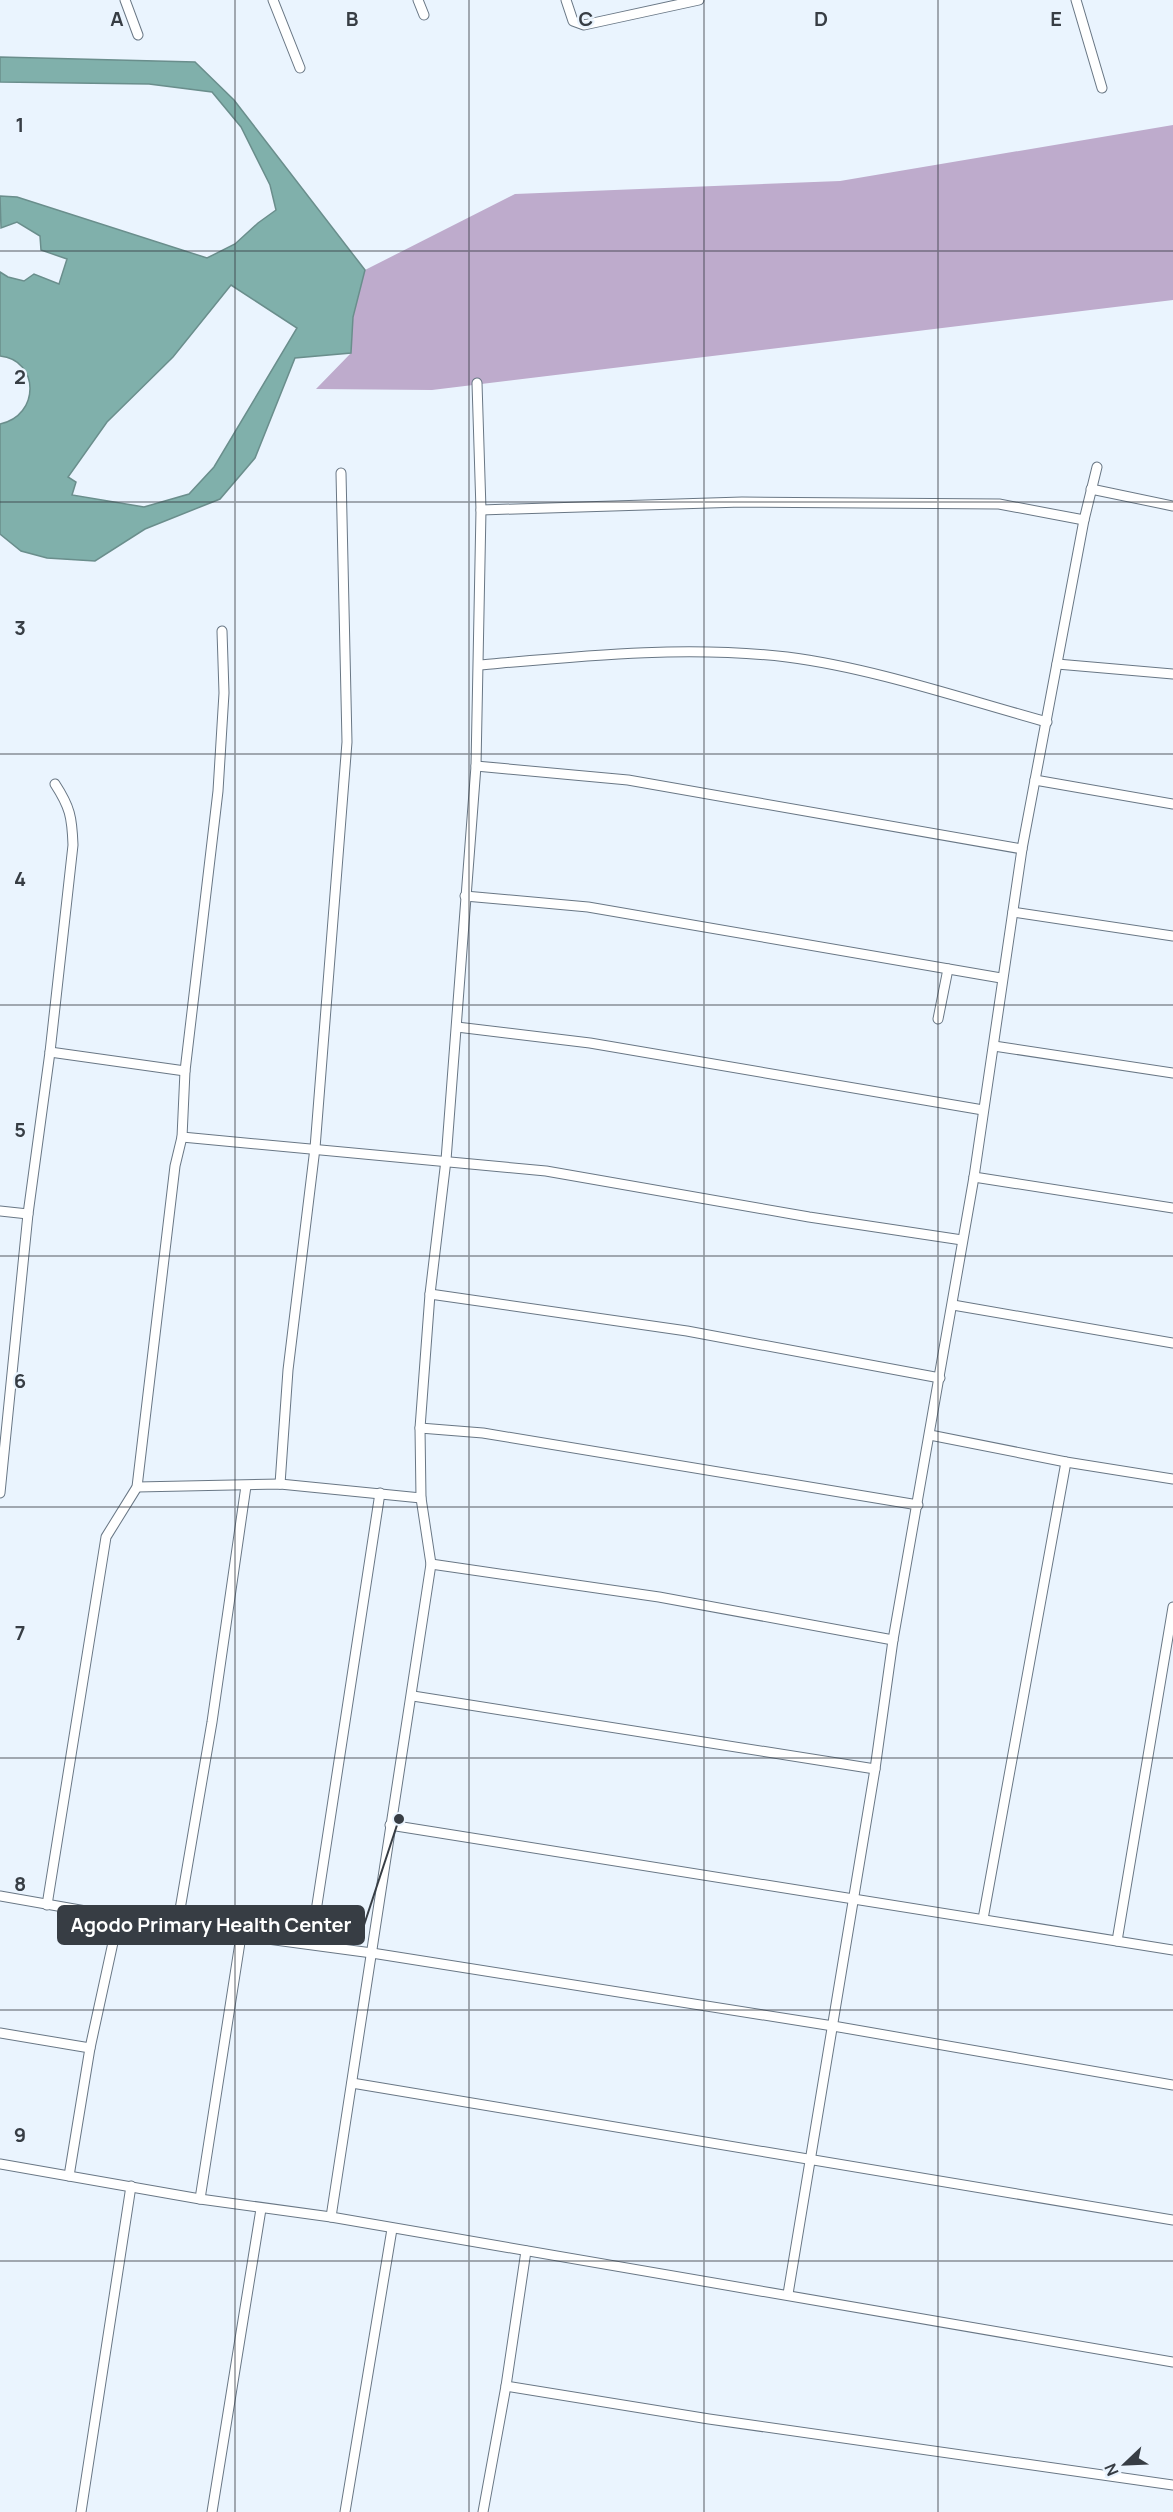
<svg xmlns="http://www.w3.org/2000/svg" width="1173" height="2512" font-family="Manrope,sans-serif">
	<rect width="100%" height="100%" fill="#eaf4fe"/>
	<polygon fill="#beabcc" points="1173,125 1173,300 432,390 316,389 351,353 353,317 365,270 515,194 840,181"/>
	<path fill="#80b0ab" stroke="#6a8e8c" stroke-width="1.5" fill-rule="evenodd" d="M0,57l195,5 39,38 131,170 -12,47 -2,36 -56,5 -40,100 -35,41 -75,30 -50,32 -48,-3 -26,-7 -21,-17v-110c40,-8 40,-64 0,-68v-84l8,5 16,4 10,-7 25,10 8,-25 -26,-9 -1,-14 -23,-14 -16,6 -1,-32 17,1 190,61 28,-14 23,-21 18,-13 -6,-25 -29,-58 -29,-35 -63,-8 -149,-2zM231,285l66,43 -83,139 -25,27 -45,13 -72,-12 4,-13 -8,-5 39,-55 66,-65z"/>
	<g fill="none" stroke-linecap="round" stroke-linejoin="round">
		<g stroke="#697785" stroke-width="11">
			<g id="minor">
				<polyline points="125,0 138,35"/>
				<polyline points="273,0 300,68"/>
				<polyline points="418,0 424,15"/>
				<polyline points="566,0 573,21 584,25 699,0"/>
				<polyline points="1076,0 1102,88"/>
				<polyline points="1091,489 1173,506"/>
				<polyline points="481,510 742,502 999,504 1084,520"/>
				<polyline points="1057,664 1173,674"/>
				<path d="M479,665c102,-9 206,-20 308,-8 86,11 176,42 260,65"/>
				<polyline points="476,766 628,780 1022,849"/>
				<polyline points="1035,780 1173,804"/>
				<polyline points="465,896 588,907 1001,978"/>
				<polyline points="1013,912 1173,936"/>
				<polyline points="938,1019 948,969"/>
				<polyline points="457,1027 590,1043 983,1110"/>
				<polyline points="994,1046 1173,1073"/>
				<polyline points="50,1052 185,1071"/>
				<polyline points="182,1137 546,1171 809,1217 962,1240"/>
				<polyline points="974,1177 1173,1208"/>
				<polyline points="0,1211 28,1214"/>
				<polyline points="430,1294 687,1331 940,1378"/>
				<polyline points="953,1305 1173,1343"/>
				<polyline points="420,1428 483,1433 918,1505"/>
				<polyline points="930,1435 1066,1462 1173,1479"/>
				<polyline points="280,1484 288,1370 315,1148 347,742 341,473"/>
				<polyline points="137,1487 280,1484 421,1498"/>
				<path d="M0,1493l28,-279 22,-162 23,-207c-1,-28 -3,-38 -18,-61"/>
				<polyline points="431,1564 659,1597 893,1640"/>
				<polyline points="413,1696 875,1769"/>
				<polyline points="390,1825 1173,1950"/>
				<polyline points="0,1896 177,1927 372,1953 833,2026 1173,2085"/>
				<polyline points="47,1905 106,1537 137,1487 175,1166 182,1137 185,1071 218,791 224,693 222,631"/>
				<polyline points="983,1919 1066,1462"/>
				<polyline points="177,1927 212,1722 246,1486"/>
				<polyline points="1117,1941 1173,1607"/>
				<polyline points="311,1944 380,1493"/>
				<polyline points="0,2033 90,2048"/>
				<polyline points="352,2083 1173,2220"/>
				<polyline points="0,2164 200,2199 331,2217 1173,2362"/>
				<polyline points="69,2176 90,2048 119,1915"/>
				<polyline points="200,2199 241,1936"/>
				<polyline points="331,2217 431,1564 421,1498 420,1428 430,1294 446,1160 476,766 481,510 477,383"/>
				<polyline points="788,2294 875,1769 893,1640 974,1177 1022,849 1084,520 1097,467"/>
				<polyline points="506,2386 709,2419 1173,2485"/>
				<polyline points="81,2512 131,2186"/>
				<polyline points="212,2512 261,2209"/>
				<polyline points="345,2512 392,2229"/>
				<polyline points="483,2512 506,2386 526,2251"/>
			</g>
		</g>
		<use href="#minor" stroke="#fff" stroke-width="9"/>
	</g>
	<path fill="none" stroke="#373d44" stroke-width="1.5" stroke-opacity="0.55" d="M235,0v2512M469,0v2512M704,0v2512M938,0v2512M0,251h1173M0,502h1173M0,754h1173M0,1005h1173M0,1256h1173M0,1507h1173M0,1758h1173M0,2010h1173M0,2261h1173"/>
	<g font-size="20" text-anchor="middle" font-weight="bold" fill="#373d44" stroke="#eaf4fe" stroke-width="4.5" stroke-linejoin="round" paint-order="stroke">
		<text x="117" y="26">A</text>
		<text x="352" y="26">B</text>
		<text x="586" y="26">C</text>
		<text x="821" y="26">D</text>
		<text x="1056" y="26">E</text>
		<text x="20" y="132">1</text>
		<text x="20" y="384">2</text>
		<text x="20" y="635">3</text>
		<text x="20" y="886">4</text>
		<text x="20" y="1137">5</text>
		<text x="20" y="1388">6</text>
		<text x="20" y="1640">7</text>
		<text x="20" y="1891">8</text>
		<text x="20" y="2142">9</text>
	</g>
	<path fill="none" stroke="#373d44" stroke-width="2" d="M399 1819L364 1925"/>
	<circle fill="#373d44" stroke="#eaf4fe" stroke-width="2" cx="399" cy="1819" r="6"/>
	<rect fill="#373d44" stroke="#373d44" stroke-width="2" x="58" y="1906" width="306" height="38" rx="6"/>
	<g font-size="20" text-anchor="middle" font-weight="bold" fill="#fff">
		<text x="211" y="1932">Agodo Primary Health Center</text>
	</g>
	<g transform="translate(1125 2464) rotate(247)" stroke="#eaf4fe" stroke-width="4.5" paint-order="stroke">
	<path d="M0-4.5L10 22L0 15L-10 22Z" fill="#373d44"/>
	<text y="-9" font-size="16" font-weight="bold" text-anchor="middle" fill="#373d44">N</text>
	</g>
</svg>
